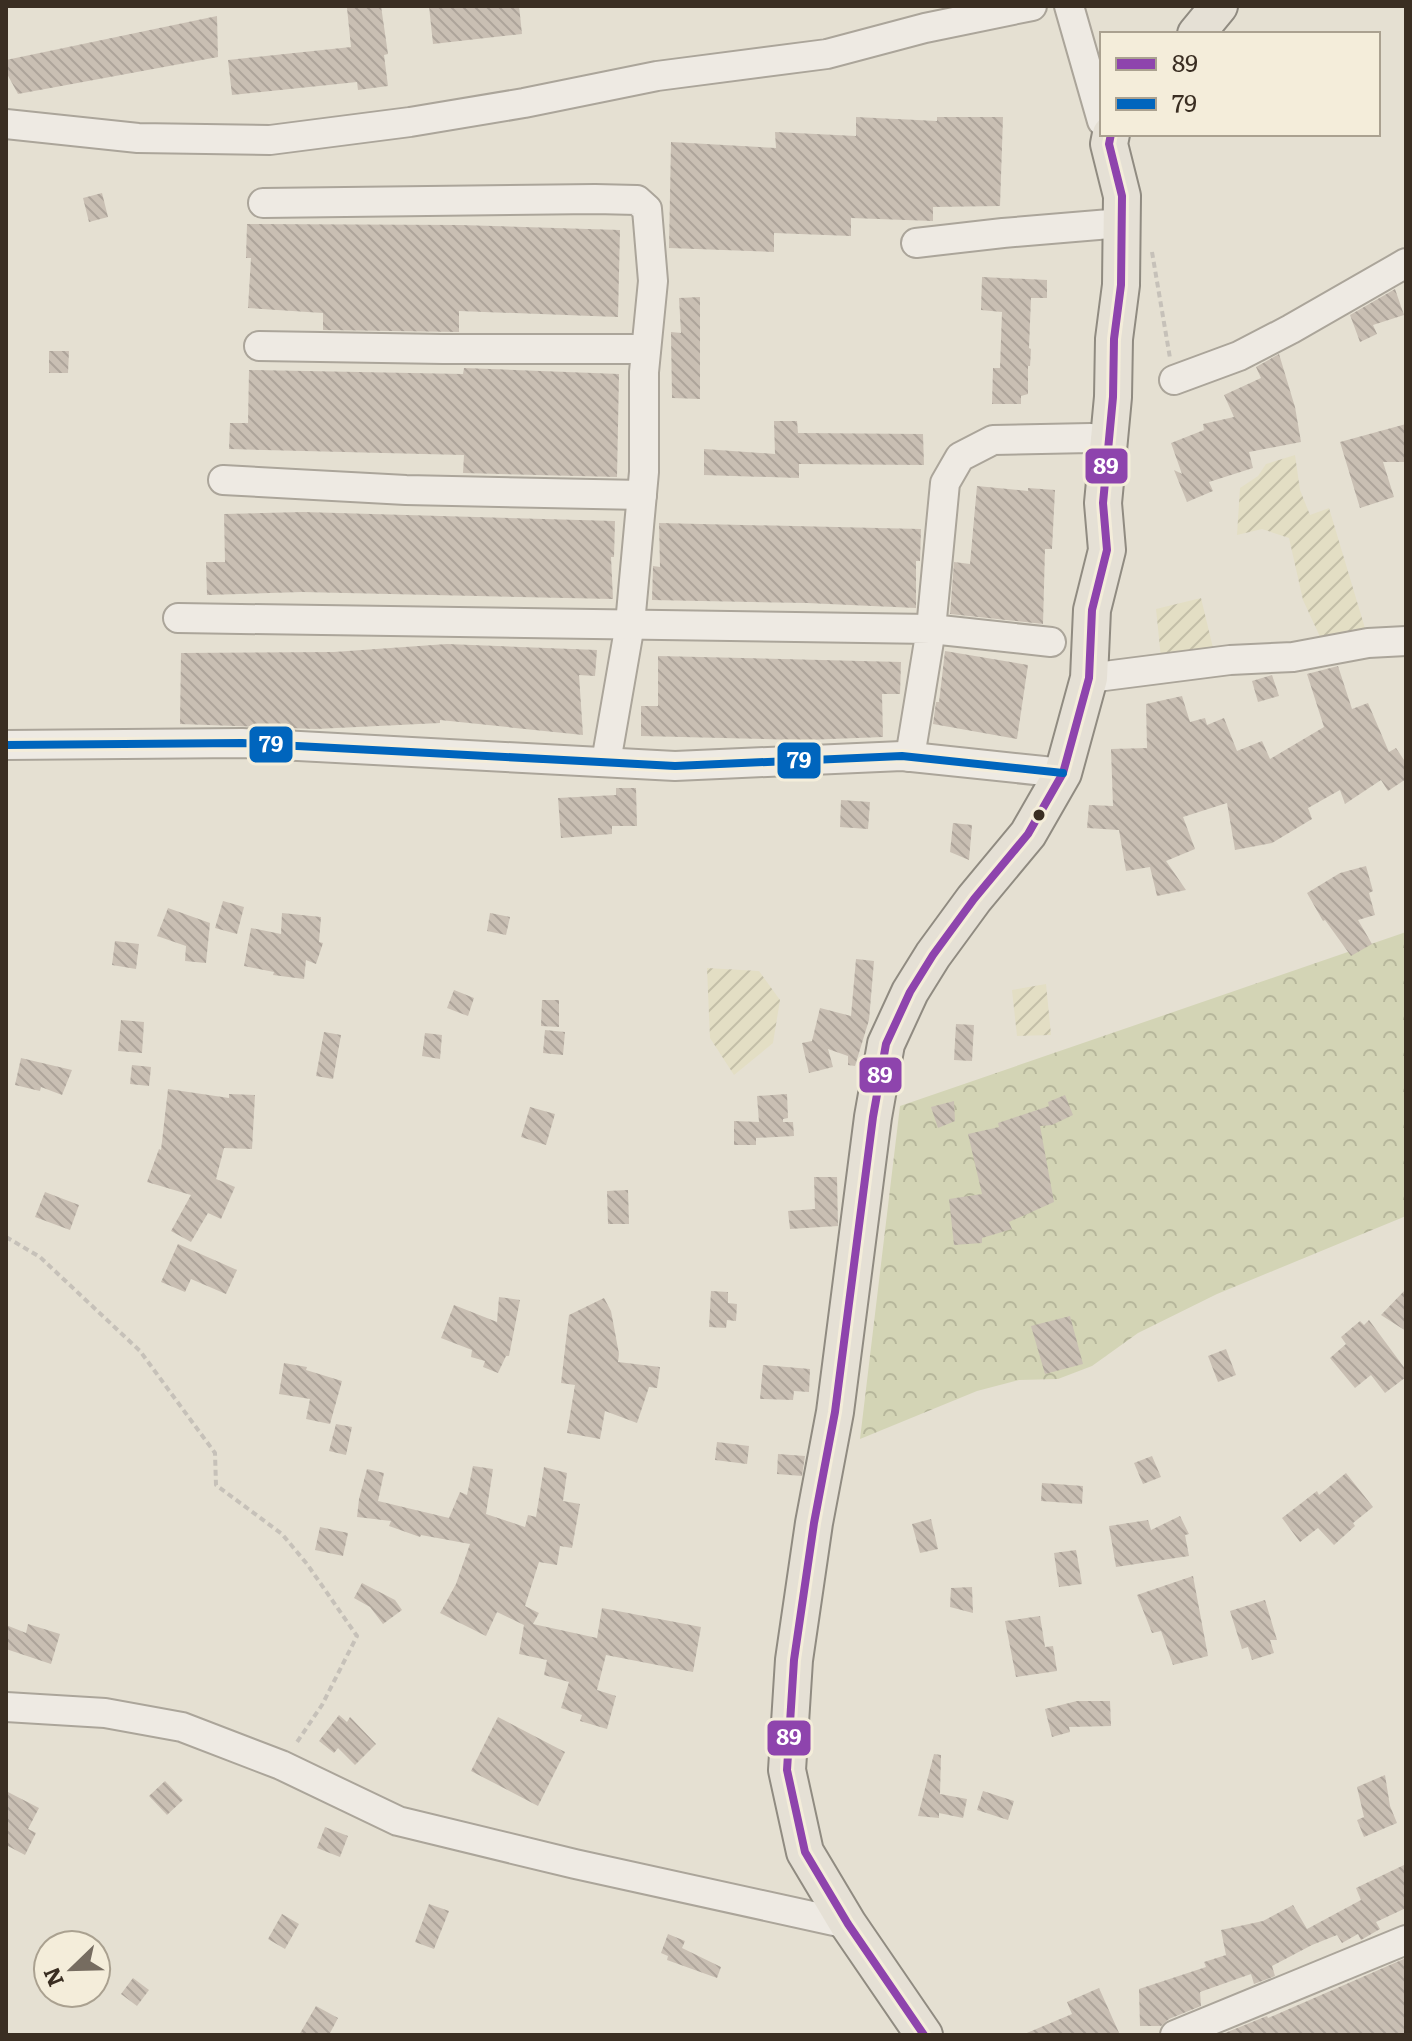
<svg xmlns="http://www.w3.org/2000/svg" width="1412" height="2041" font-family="Literata,serif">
	<defs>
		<pattern id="farmland-furrows" width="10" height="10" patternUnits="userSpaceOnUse" patternTransform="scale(2)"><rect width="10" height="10" fill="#e3dec4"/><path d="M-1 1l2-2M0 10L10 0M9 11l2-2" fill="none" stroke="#c4bfa8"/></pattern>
		<pattern id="forest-crowns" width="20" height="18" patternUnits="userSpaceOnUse" patternTransform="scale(2)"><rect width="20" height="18" fill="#d3d4b5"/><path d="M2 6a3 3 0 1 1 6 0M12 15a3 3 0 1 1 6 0" fill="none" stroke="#b6b69b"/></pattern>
		<pattern id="building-back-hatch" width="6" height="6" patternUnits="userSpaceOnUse" patternTransform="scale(2)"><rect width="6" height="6" fill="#c9bfb3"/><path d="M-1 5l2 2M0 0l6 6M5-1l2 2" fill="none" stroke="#ada49a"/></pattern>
	</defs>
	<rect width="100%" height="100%" fill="#e5e0d2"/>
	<g fill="url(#farmland-furrows)">
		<polygon points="1295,455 1300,490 1310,515 1329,508 1367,635 1322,641 1303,600 1289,538 1262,529 1237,535 1240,488 1258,476 1266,464"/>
		<polygon points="1201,598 1213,648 1161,658 1156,609"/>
		<polygon points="707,968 759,971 780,1000 773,1043 734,1075 710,1038"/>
		<polygon points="1046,984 1051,1035 1017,1036 1012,990"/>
	</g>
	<polygon fill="url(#forest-crowns)" points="1406,932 1406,1216 1217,1294 1138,1333 1092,1366 1058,1379 1019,1380 977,1391 860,1439 900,1106"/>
	<g fill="url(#building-back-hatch)">
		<polygon points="381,6 388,54 384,55 388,86 358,90 357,82 232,95 228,60 351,47 347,8"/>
		<polygon points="429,6 519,6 522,34 433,44"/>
		<polygon points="217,16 218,57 18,94 6,72 6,60"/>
		<polygon points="856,117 937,121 937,117 1003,117 1000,206 933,207 933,221 851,218 851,236 774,233 774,252 669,248 671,142 776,148 775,132 856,136"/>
		<polygon points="102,193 108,217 89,222 83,198"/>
		<polygon points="247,224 460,225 620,230 618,317 459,311 459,332 323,330 323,313 248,308 251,258 246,258"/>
		<polygon points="982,277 1047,280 1047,298 1031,298 1029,348 1031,349 1030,366 1028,366 1028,394 1021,396 1021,404 992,404 993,368 1000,368 1002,312 981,310"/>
		<polygon points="1395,289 1404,315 1373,325 1377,334 1360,342 1350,315"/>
		<polygon points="700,297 700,399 672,398 671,332 681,333 679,298"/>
		<polygon points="49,351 69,351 68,373 49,373"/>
		<polygon points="1279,354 1295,407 1301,442 1249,452 1253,468 1209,482 1213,491 1187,502 1174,470 1182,474 1171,443 1204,430 1203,424 1234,417 1224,395 1261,378 1256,367"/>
		<polygon points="464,368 619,374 617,477 463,473 464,455 229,449 230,423 248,423 249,370 463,374"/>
		<polygon points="774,421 797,421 798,433 923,434 924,465 799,464 799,478 704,475 704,449 775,454"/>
		<polygon points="1406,424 1406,462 1383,462 1394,497 1360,508 1340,442"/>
		<polygon points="977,486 1028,491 1028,488 1055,490 1052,549 1045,549 1043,624 950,614 954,562 970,564"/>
		<polygon points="303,512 615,521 614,557 611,557 613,599 302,592 207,595 206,562 225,562 224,514"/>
		<polygon points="659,523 921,529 920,561 916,561 916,608 807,603 652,600 653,566 660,567"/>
		<polygon points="447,644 597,650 595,676 579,675 583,735 440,720 440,723 316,729 180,724 181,653 334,652"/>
		<polygon points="945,651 1028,665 1017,739 933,724 936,702 939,702"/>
		<polygon points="658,656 901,662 900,694 882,694 883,737 805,740 641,736 641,706 658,706"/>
		<polygon points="1338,666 1352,709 1368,703 1389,752 1396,748 1406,763 1406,779 1388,791 1381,780 1345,804 1340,790 1308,808 1312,819 1272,843 1235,850 1227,803 1183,817 1195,849 1166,861 1186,890 1157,896 1150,867 1126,871 1119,830 1087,828 1089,805 1113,806 1111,749 1147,748 1146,704 1182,696 1190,722 1205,718 1207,725 1224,718 1237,751 1262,741 1270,759 1324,727 1307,674"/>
		<polygon points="1272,675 1279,696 1258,702 1252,681"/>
		<polygon points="616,788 636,788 637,826 612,826 612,834 561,838 558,798 616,795"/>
		<polygon points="841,800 870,802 868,829 840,827"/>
		<polygon points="953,823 972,825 969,860 950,852"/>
		<polygon points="1366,866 1373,891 1369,893 1375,915 1358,920 1372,944 1351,956 1325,920 1323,921 1307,893 1340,873"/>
		<polygon points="223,901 244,907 237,934 215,928"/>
		<polygon points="168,908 210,923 206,963 185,961 186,946 157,936"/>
		<polygon points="282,913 321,917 319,942 323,943 316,964 306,960 304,979 273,975 274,972 244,966 251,928 281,934"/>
		<polygon points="490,913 510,917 506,935 487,931"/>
		<polygon points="115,941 139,944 136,969 112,965"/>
		<polygon points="856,959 874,961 869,1020 855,1066 848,1065 848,1056 828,1049 833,1067 809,1073 802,1043 812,1041 820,1008 851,1016"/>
		<polygon points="454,990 474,998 468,1016 447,1008"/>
		<polygon points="542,1000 559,1000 559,1027 541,1026"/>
		<polygon points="121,1020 144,1022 142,1053 118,1051"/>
		<polygon points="956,1024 974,1025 972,1061 954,1060"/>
		<polygon points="545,1030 565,1032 563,1055 543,1053"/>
		<polygon points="324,1032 341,1035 333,1079 316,1076"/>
		<polygon points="425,1033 442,1035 440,1059 422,1056"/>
		<polygon points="21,1058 72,1070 62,1095 41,1087 40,1091 15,1085"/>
		<polygon points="132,1065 151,1067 149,1086 130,1084"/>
		<polygon points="168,1089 229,1098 229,1094 255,1095 252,1149 224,1148 216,1179 235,1187 221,1219 208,1213 191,1242 171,1231 191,1195 147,1182 159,1149 161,1150"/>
		<polygon points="787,1094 788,1118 783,1119 783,1122 793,1122 794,1136 756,1138 756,1145 734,1145 734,1121 759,1122 757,1096"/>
		<polygon points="1065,1095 1073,1115 1052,1125 1040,1126 1054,1202 1009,1222 1012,1229 982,1238 982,1243 954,1245 949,1199 982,1194 968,1134 999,1127 998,1123 1049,1106 1048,1102"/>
		<polygon points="954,1101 955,1121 938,1128 931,1107"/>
		<polygon points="530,1107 555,1114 546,1145 521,1137"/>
		<polygon points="814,1177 837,1177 838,1226 790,1229 788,1211 815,1209"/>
		<polygon points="628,1190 629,1224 608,1224 607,1191"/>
		<polygon points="45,1192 79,1205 70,1230 35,1217"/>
		<polygon points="178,1244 237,1270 226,1294 191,1279 185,1292 161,1282"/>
		<polygon points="1406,1289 1406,1331 1381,1315"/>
		<polygon points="711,1291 728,1292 728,1303 737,1304 736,1321 727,1320 726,1328 709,1327"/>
		<polygon points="499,1297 520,1300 509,1356 506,1356 498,1373 483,1367 485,1361 471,1357 472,1350 441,1338 454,1305 497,1322"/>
		<polygon points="604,1298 611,1311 619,1354 618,1362 660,1367 657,1388 649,1387 637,1423 605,1411 600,1439 567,1433 575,1385 561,1383 569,1315"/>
		<polygon points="1070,1316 1083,1364 1045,1374 1031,1326"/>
		<polygon points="1369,1320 1406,1370 1406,1377 1385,1393 1371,1375 1355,1388 1330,1358 1346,1344 1341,1337 1360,1321 1364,1325"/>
		<polygon points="1226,1349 1236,1375 1218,1382 1208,1356"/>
		<polygon points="284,1363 307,1367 306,1370 342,1381 330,1424 306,1419 310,1399 279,1394"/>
		<polygon points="763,1365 810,1369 809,1392 794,1391 793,1400 760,1399"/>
		<polygon points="336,1424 352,1427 346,1455 329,1451"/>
		<polygon points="717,1442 749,1446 747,1464 715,1460"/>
		<polygon points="778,1454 805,1456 802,1476 777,1474"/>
		<polygon points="1152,1456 1161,1477 1143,1484 1134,1463"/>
		<polygon points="473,1466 493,1469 486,1514 525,1527 528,1515 536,1517 544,1467 567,1473 563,1501 580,1504 572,1548 560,1546 557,1565 539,1562 525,1606 539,1613 533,1624 597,1638 602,1608 701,1627 693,1672 606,1655 597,1690 616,1696 607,1729 580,1721 582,1715 561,1708 569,1682 544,1675 547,1660 519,1654 524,1625 497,1612 486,1636 440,1613 456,1584 470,1544 421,1535 420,1537 389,1526 391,1521 357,1517 359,1499 367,1469 384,1473 378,1501 449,1518 460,1492 467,1495"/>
		<polygon points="1346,1473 1373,1507 1353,1523 1355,1526 1334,1545 1318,1528 1300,1542 1282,1518 1317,1491 1319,1495"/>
		<polygon points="1042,1483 1083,1486 1082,1504 1041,1501"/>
		<polygon points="1180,1516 1189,1534 1185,1535 1189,1556 1116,1567 1109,1526 1148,1520 1151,1530"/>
		<polygon points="931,1519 938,1549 920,1553 912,1524"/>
		<polygon points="320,1527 348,1533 343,1556 315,1550"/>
		<polygon points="1076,1550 1082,1584 1059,1587 1054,1553"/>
		<polygon points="1193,1576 1208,1656 1173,1665 1161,1631 1152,1633 1137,1595"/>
		<polygon points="362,1583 395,1600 402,1610 383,1624 370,1607 354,1598"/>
		<polygon points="972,1587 973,1613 950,1607 951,1588"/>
		<polygon points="1265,1600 1277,1640 1270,1640 1274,1653 1252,1660 1248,1647 1242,1649 1230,1611"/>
		<polygon points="1040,1616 1045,1647 1053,1646 1057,1671 1016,1677 1005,1621"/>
		<polygon points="28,1624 60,1634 51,1664 6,1649 6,1625 26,1633"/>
		<polygon points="1077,1701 1110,1701 1111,1726 1069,1727 1070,1732 1052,1737 1045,1709"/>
		<polygon points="339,1715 347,1722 350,1717 376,1744 355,1765 338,1748 334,1753 319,1741"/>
		<polygon points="498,1717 565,1752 538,1806 471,1771"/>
		<polygon points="934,1754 941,1755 940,1794 967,1799 963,1818 939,1813 939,1818 918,1816"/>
		<polygon points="1385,1775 1390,1806 1397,1823 1364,1837 1357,1820 1364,1817 1357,1787"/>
		<polygon points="165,1781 183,1800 167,1815 149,1796"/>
		<polygon points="6,1791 39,1808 28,1829 36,1833 25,1855 6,1845"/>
		<polygon points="983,1791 1014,1801 1008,1820 977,1810"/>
		<polygon points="325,1827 348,1836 340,1857 317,1848"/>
		<polygon points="1406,1864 1406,1908 1376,1922 1380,1929 1361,1940 1358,1934 1342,1943 1337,1935 1312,1945 1272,1966 1275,1976 1254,1984 1251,1974 1200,1992 1201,2006 1169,2019 1161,2026 1140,2026 1139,1989 1206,1967 1204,1962 1226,1955 1221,1930 1263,1921 1293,1905 1307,1929 1361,1900 1356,1888"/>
		<polygon points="429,1904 449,1911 434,1949 415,1942"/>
		<polygon points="282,1914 299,1924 285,1949 268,1939"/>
		<polygon points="668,1934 685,1941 682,1948 721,1967 717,1978 667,1960 668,1956 661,1953"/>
		<polygon points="1406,1958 1406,2035 1220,2035 1267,2016 1268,2018"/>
		<polygon points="133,1978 149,1990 137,2006 121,1994"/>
		<polygon points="1099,1988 1120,2035 1022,2035 1072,2014 1067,2002"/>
		<polygon points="316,2006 338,2018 329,2035 299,2035"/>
	</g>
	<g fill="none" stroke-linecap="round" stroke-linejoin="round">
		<g stroke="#aba59a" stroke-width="32">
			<g id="minor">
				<polyline points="1069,6 1102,121"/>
				<polyline points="6,124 138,138 270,140 410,122 524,103 657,76 827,54 925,28 1032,6"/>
				<polyline points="263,203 595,199 637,200 647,209 653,281 644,372 644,472 630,624 606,762"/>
				<polyline points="916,243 1003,233 1122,223"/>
				<polyline points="259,346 443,349 646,349"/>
				<polyline points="1174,380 1239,356 1291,329 1406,263"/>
				<polyline points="223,480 406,490 642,495"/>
				<polyline points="178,618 931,629 910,757"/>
				<polyline points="1051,642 931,629 945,483 960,457 993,440 1091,438 1109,441"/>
				<polyline points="1089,678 1230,660 1293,657 1368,643 1406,641"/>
				<polyline points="6,745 242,743 675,766 902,756 1063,773"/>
				<polyline points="6,1707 105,1713 182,1727 281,1765 398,1821 575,1864 848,1924"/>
				<polyline points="1175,2035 1406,1940"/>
			</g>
		</g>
		<g stroke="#908b81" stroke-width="40">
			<g id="major">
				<polyline points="1196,34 1219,6"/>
				<polyline points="924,2035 848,1924 805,1852 787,1770 794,1660 814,1523 835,1412 873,1117 886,1044 910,992 933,955 974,899 1028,834 1063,773 1089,678 1092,610 1107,550 1103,503 1113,397 1114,339 1121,285 1122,196 1109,144 1111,134"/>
			</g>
		</g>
		<g stroke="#c6c1b9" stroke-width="4" stroke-dasharray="6 4" stroke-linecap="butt">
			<polyline points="1152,252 1170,358"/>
			<polyline points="6,1237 40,1257 140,1351 215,1453 216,1485 282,1534 307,1564 357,1636 322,1705 295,1745"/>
		</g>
		<use href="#minor" stroke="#eeeae3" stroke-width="28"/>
		<use href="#major" stroke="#e5e0d5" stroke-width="36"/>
		<g stroke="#f4edda" stroke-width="14">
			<polyline id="bus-1" points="924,2035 848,1924 805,1852 787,1770 794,1660 814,1523 835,1412 873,1117 886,1044 910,992 933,955 974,899 1028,834 1063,773 1089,678 1092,610 1107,550 1103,503 1113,397 1114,339 1121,285 1122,196 1109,144 1111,134"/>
		</g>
		<g stroke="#f4edda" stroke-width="14">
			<polyline id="bus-2" points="6,745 242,743 675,766 902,756 1063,773"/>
		</g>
		<use href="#bus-1" stroke="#8e44ad" stroke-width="8"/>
		<use href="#bus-2" stroke="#0065bd" stroke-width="8"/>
	</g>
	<circle fill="#3a2e22" stroke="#f4edda" stroke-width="3" cx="1039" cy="815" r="7"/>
	<g stroke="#f4edda" stroke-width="3">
		<rect x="1084" y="447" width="45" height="38" rx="8" fill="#8e44ad"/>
		<rect x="248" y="725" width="46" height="39" rx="8" fill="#0065bd"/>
		<rect x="776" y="741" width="46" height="39" rx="8" fill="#0065bd"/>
		<rect x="858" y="1056" width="45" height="38" rx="8" fill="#8e44ad"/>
		<rect x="766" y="1719" width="46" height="38" rx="8" fill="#8e44ad"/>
	</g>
	<g font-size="22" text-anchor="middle" font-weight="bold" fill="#fff">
		<text x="1106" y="474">89</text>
		<text x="271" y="752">79</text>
		<text x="799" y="768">79</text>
		<text x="880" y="1083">89</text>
		<text x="789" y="1745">89</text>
	</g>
	<rect width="1412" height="2041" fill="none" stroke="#3a2e22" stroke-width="16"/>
	<rect x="1100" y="32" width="280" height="104" fill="#f4edda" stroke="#aaa190" stroke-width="2"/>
	<rect x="1116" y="58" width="40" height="12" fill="#8e44ad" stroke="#aaa190" stroke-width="2"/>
	<text x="1172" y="72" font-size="24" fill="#3a2e22">89</text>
	<rect x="1116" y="98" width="40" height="12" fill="#0065bd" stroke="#aaa190" stroke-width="2"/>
	<text x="1172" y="112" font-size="24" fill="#3a2e22">79</text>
	<g transform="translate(72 1969) rotate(247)"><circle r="38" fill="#f4edda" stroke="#aaa190" stroke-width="2"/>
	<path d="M0-6L14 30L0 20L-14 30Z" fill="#766c60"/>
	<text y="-12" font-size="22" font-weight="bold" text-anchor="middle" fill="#3a2e22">N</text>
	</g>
</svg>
